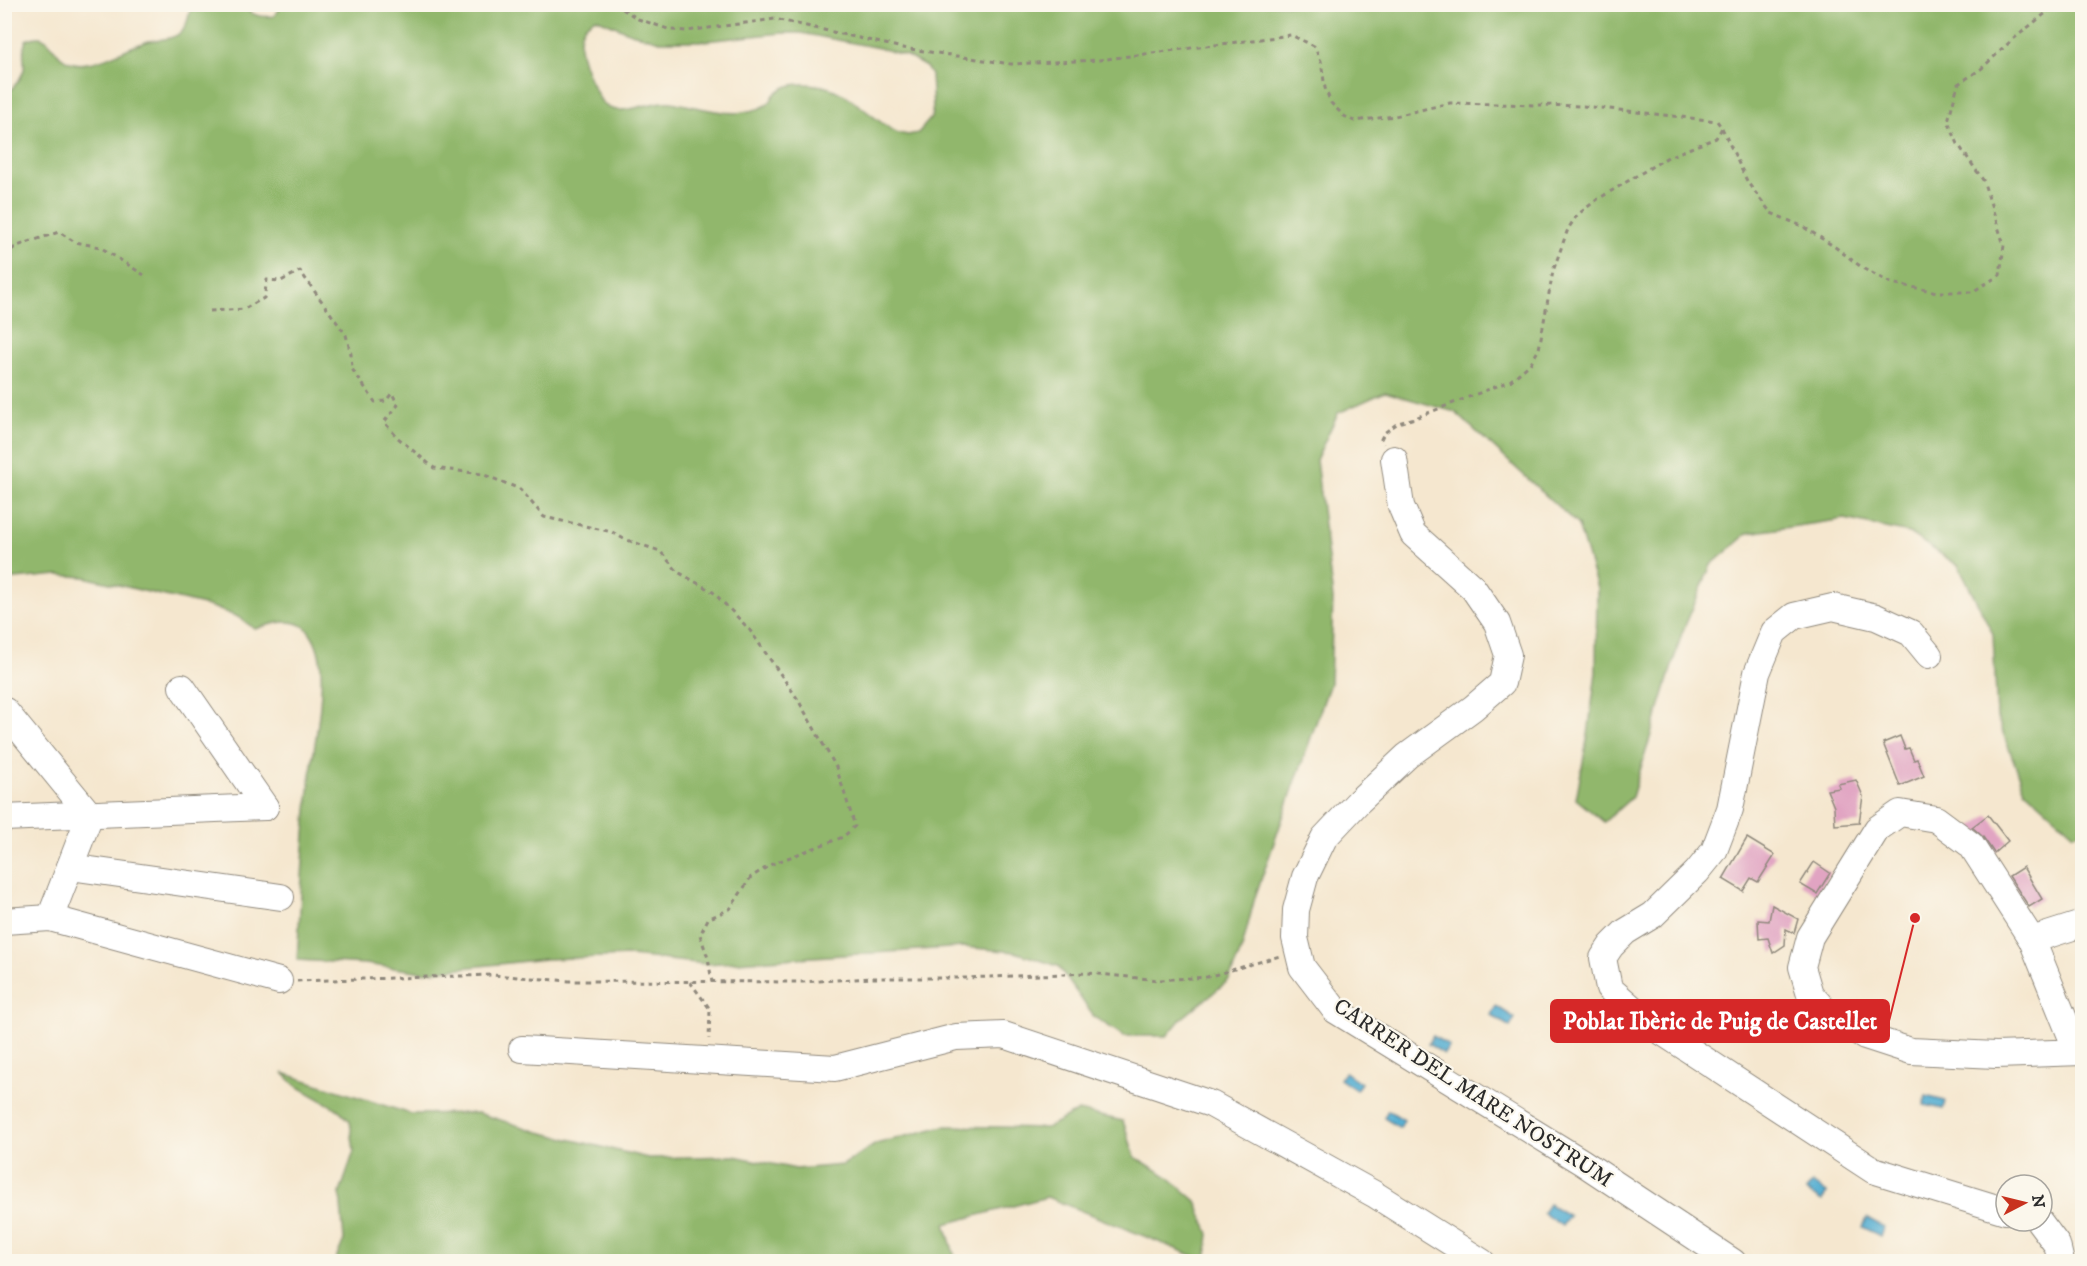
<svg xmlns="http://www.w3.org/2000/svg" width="2087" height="1266" font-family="'IM FELL DW Pica',serif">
	<rect width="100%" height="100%" fill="#fbf7ec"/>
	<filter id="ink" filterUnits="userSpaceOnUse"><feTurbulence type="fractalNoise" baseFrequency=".0167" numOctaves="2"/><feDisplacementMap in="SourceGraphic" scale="12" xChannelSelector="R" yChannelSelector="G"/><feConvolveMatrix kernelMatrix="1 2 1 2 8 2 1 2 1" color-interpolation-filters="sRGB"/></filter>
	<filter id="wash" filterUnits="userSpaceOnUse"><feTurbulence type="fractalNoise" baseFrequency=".008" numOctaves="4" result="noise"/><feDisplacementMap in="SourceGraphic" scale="24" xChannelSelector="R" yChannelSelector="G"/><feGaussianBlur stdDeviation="1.35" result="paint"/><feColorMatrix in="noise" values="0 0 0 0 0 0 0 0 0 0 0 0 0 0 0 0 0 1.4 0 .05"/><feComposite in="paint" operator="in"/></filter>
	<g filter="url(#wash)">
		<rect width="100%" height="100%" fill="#f5e7cf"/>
		<g fill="#91b76c" stroke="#5e714c" stroke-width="1.5" fill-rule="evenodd">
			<path d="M192,4l49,1c11,10 18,13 33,11l5,-6 1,-6 1802,1v826l-8,3 -49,-44 -28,-73 -4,-83 -34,-68 -50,-33 -64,-14 -97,14 -37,32 -29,68 -50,164 -28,25 -28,-23 12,-64 8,-63 1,-84 -19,-63 -123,-113 -70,-20 -47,21 -22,47 17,139 -3,84 -75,214 -13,51 -13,32 -48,39 -14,17h-43l-30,-19 -36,-51 -43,-14 -51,-5 -258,17 -75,-8 -85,3 -123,13 -58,-8 -68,-4c4,-59 6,-120 13,-179 4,-38 13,-74 11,-113 -1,-13 -5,-29 -14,-39 -13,-13 -37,-5 -52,0l-17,-12 -26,-10 -128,-30 -26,-2 -53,5v-484c7,-7 17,-17 19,-27 1,-12 -3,-16 2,-29 27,-12 24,16 44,22 5,2 13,2 18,1 18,-2 41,-17 61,-22 11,-2 26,-1 34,-11 5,-6 6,-17 9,-26zM596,18l35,15 29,8h45l77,-8h19l78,15 28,8 19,11 5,8 2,32 -2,11 -13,15 -10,2 -10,-2c-28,-14 -49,-44 -81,-48 -16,-2 -32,-2 -43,10 -2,3 -3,6 -5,8 -5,5 -19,8 -26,9 -16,4 -53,-7 -72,-10 -19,-3 -51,17 -66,3 -6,-4 -8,-13 -12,-19 -6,-13 -11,-25 -13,-39 -1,-14 3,-23 16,-29z"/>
			<polygon points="283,1073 411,1114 478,1113 539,1132 648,1158 734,1156 796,1169 843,1165 876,1144 944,1126 1046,1128 1078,1111 1123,1121 1135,1157 1167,1176 1196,1201 1209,1234 1206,1261 1047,1197 945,1224 956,1261 335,1261 344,1240 340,1193 354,1151 350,1121 339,1110 295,1085"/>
		</g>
		<g fill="#53add1" stroke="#3f6c7e" stroke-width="1.5">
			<polygon points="1496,1006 1515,1018 1510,1027 1491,1015"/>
			<polygon points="1433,1036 1449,1046 1444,1054 1428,1044"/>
			<polygon points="1345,1072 1361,1083 1356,1090 1340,1079"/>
			<polygon points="1926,1096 1945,1101 1943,1109 1924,1105"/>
			<polygon points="1388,1110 1404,1120 1400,1128 1384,1118"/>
			<polygon points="1812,1183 1827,1193 1822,1201 1806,1191"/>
			<polygon points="1549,1204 1569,1216 1562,1226 1543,1213"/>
			<polygon points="1867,1218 1884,1227 1880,1236 1863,1227"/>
		</g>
		<g id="blocks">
			<g fill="#e1a4c2">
				<polygon points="1900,736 1905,749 1909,748 1914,760 1917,759 1924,776 1900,786 1883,743"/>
				<polygon points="1856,780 1863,796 1859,823 1835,825 1834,807 1827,790 1840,788 1838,784"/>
				<polygon points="1988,815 2008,841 1994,853 1983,837 1972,827"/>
				<polygon points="1747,838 1775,855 1758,882 1751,878 1743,891 1723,879"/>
				<polygon points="1814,862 1830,873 1817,894 1800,884"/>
				<polygon points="2023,867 2042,899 2029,907 2009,876"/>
				<polygon points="1772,905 1798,919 1794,933 1786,929 1785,945 1773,953 1768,938 1759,939 1758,920 1769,921"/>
			</g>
		</g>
	</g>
	<g filter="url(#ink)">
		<use href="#blocks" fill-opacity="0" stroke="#90897d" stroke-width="1.5"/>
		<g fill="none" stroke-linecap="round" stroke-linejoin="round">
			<g stroke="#90897d" stroke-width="28">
				<g id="minor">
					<polyline points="1394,459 1401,506 1413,534 1473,588 1497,623 1508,655 1502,683 1473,708 1407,756 1359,801 1324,838 1305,877 1296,910 1295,938 1302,967 1335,1010 1582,1162 1733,1262"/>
					<polyline points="1929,655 1911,633 1876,617 1833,607 1794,616 1774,632 1757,673 1730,809 1714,851 1697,872 1653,915 1625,932 1611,946 1603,958 1609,988 1650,1024 1873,1170 2006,1211"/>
					<polyline points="182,687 265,807"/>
					<polyline points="5,711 90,815 50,918"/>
					<polyline points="4,818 265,807"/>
					<polyline points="70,867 281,897"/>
					<polyline points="4,921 50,918 279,981"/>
					<polyline points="2032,940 2082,924"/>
					<polyline points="522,1049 835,1068 956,1037 1004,1035 1211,1104 1374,1194 1482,1262"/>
					<polyline points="2077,1051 2032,940 1971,845 1936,819 1900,813 1877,829 1810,937 1802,967 1810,994 1828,1014 1865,1036 1911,1051 1996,1055 2082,1052"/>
					<polyline points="2039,1221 2057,1245 2061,1262"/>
				</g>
			</g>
			<g stroke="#90897d" stroke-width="3" stroke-dasharray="4.5 4.5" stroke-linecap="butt">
				<polyline points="615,4 638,19 671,30 687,31 775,19 903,48 1011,64 1099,60 1291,35 1314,46 1321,61 1325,88 1331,103 1344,116 1354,121 1395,116 1450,103 1583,106 1717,121 1722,128 1716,138 1668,157 1598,199 1577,215 1568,229 1553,271 1539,349 1530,364 1510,381 1415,418 1398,423 1384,433 1381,439 1383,444"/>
				<polyline points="1722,128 1748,183 1771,213 1802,226 1835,247 1864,269 1891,283 1937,292 1972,292 2000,275 2004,245 1983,180 1958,144 1948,121 1958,84 1981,69 2011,41 2057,4"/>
				<polyline points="4,255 17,246 59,232 75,242 100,247 144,275"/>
				<polyline points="210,311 244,309 264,298 267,280 281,281 300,271 346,335 351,354 352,369 375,402 386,401 392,393 398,405 384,422 397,437 434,468 482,474 520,489 544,517 612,532 624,539 660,551 678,572 713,592 749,629 797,698 836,767 855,826 843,837 772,864 751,877 730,909 708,919 700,935 708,958 712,982"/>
				<polyline points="297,981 493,975 569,981 803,982 871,978 965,978 1088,973 1159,980 1207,977 1280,956"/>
				<polyline points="690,982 710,1009 709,1039"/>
			</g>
			<use href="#minor" stroke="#fff" stroke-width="26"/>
		</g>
	</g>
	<g text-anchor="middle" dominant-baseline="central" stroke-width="4.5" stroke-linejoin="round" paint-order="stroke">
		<g font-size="22" fill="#2b2b2b" stroke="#fbf7ec">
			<text transform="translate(1473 1093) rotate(33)">CARRER DEL MARE NOSTRUM</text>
		</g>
	</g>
	<path fill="none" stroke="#d62828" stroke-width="2" d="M1915 918L1889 1021"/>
	<circle fill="#d62828" stroke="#fbf7ec" stroke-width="2" cx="1915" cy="918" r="6"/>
	<rect fill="#d62828" stroke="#d62828" stroke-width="2" x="1551" y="1000" width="338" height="42" rx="6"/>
	<g font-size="24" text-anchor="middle" font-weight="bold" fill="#fff">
		<text x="1720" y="1029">Poblat Ibèric de Puig de Castellet</text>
	</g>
	<rect width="2087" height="1266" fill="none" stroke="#fbf7ec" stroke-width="24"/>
	<g transform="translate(2024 1203) rotate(83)"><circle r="28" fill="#fbf7ec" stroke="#a8a59f" stroke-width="1.5"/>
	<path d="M0-4.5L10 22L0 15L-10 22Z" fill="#c8321e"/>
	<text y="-9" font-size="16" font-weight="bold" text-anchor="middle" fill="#2b2b2b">N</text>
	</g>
</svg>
